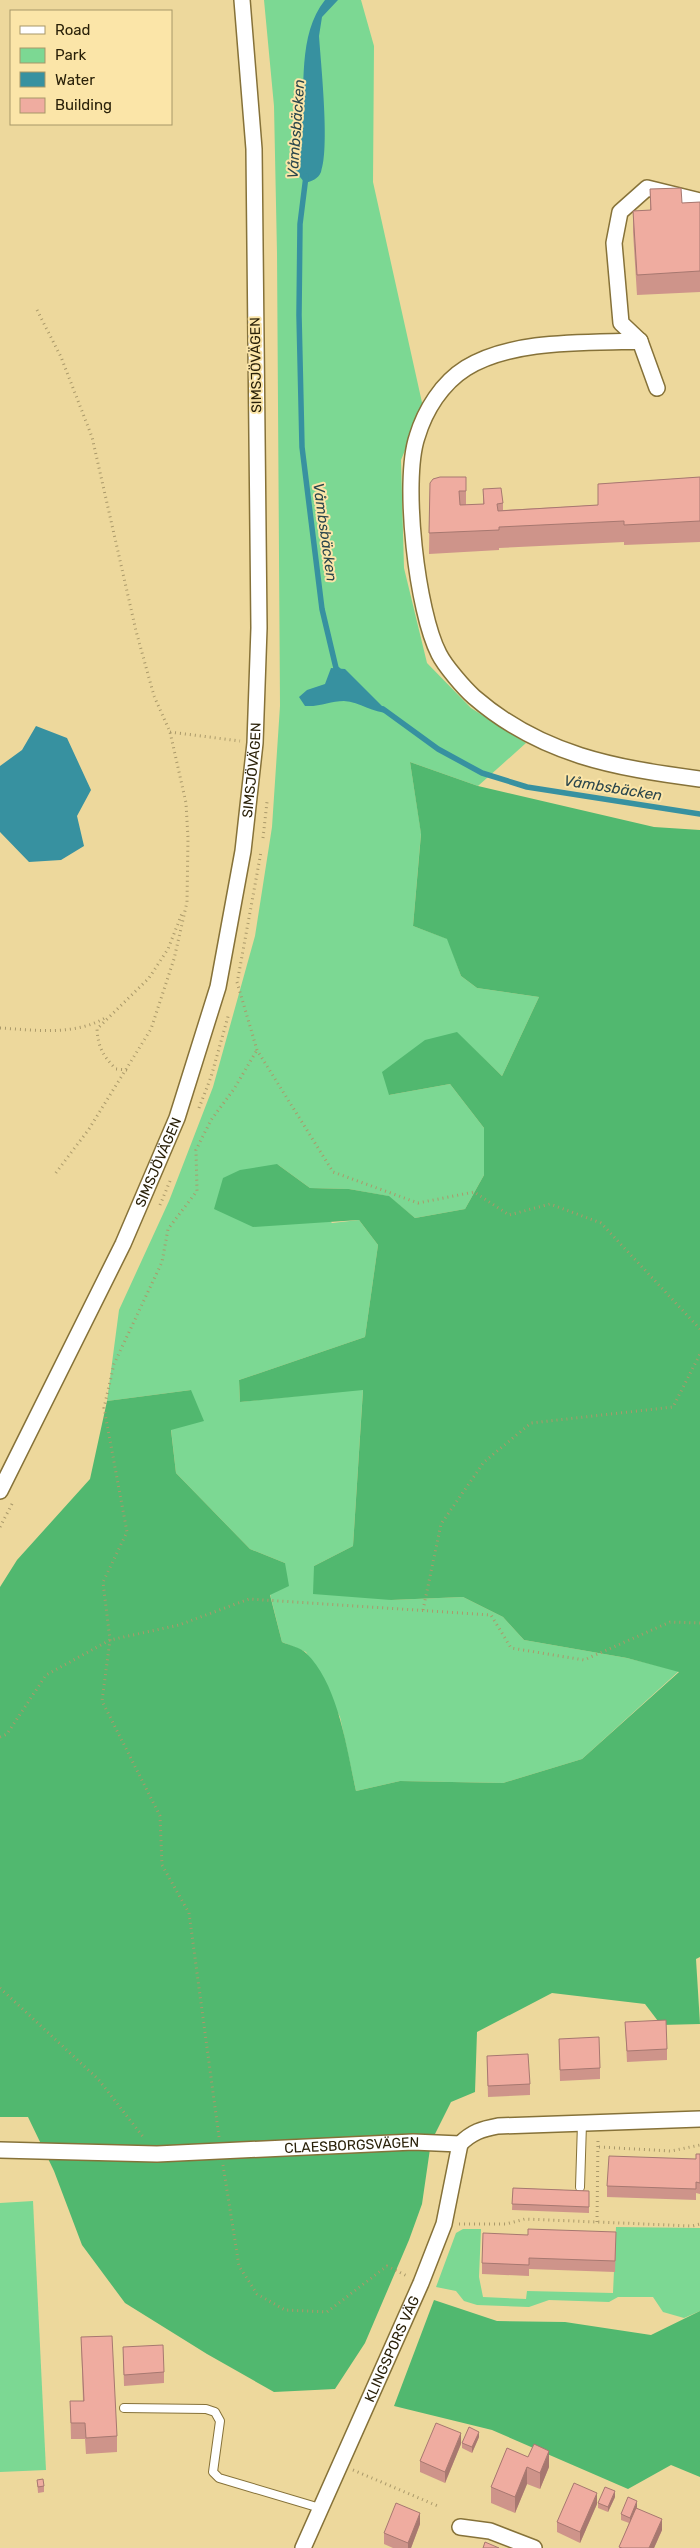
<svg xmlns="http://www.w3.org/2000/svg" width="700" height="2548" font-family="Rubik,sans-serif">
	<rect width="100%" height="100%" fill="#edd89c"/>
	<g fill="#7cd893">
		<polygon points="264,0 361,0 374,46 373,182 423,407 401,460 404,568 427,663 471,708 526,743 478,786 410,762 421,833 413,926 448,939 461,976 477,988 539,997 502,1076 457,1033 389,1095 450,1084 484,1128 484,1175 465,1209 415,1218 388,1196 349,1189 310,1188 277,1164 332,1223 359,1220 378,1245 365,1337 239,1380 240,1402 363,1389 353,1546 314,1566 391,1600 463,1597 503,1617 524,1640 627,1658 679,1671 582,1759 503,1783 400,1781 356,1791 340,1717 306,1652 282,1642 270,1594 285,1563 250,1549 176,1473 171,1429 191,1390 107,1401 119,1310 169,1201 213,1087 255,936 272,827 280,706 277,253 274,106"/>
		<polygon points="33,2201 46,2470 0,2472 0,2203"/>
		<polygon points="616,2227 700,2228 700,2311 684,2318 663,2312 653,2297 618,2297 609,2302 549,2300 529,2307 477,2305 464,2301 456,2291 436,2287 456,2233 463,2229 481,2229 479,2277 483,2297 526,2299 527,2291 613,2293"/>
	</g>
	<g fill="#51b86f">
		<path d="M410,762l68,24 176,41 46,3v1127l-4,2 4,65 -39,1 -16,-21 -93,-11 -75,39 -2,60 -24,10 -20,40 -9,62 -13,36 -44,103 -30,46 -61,3 -67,-38 -82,-51 -43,-58 -28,-74 -26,-54h-28v-530l17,-27 73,-81 17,-78 84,-11 13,31 -33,9 5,43 74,76 35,14 4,23 -19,9 12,47c7,3 19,6 24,11 32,30 41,97 50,138l44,-10 103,2 79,-24 97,-87 -52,-14 -103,-18 -21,-23 -40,-20 -72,3 -78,-6 1,-28 39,-20 10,-156 -123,12 -1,-22 126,-43 13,-92 -19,-25 -106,7 -39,-18 9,-31 17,-8 37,-6 33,24 39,1 40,7 26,22 50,-9 19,-34v-47l-34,-44 -61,11 -7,-23 43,-32 32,-8 45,44 37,-79 -62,-9 -16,-12 -14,-37 -34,-13 8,-92z"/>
		<polygon points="434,2300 497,2321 565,2322 651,2335 700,2311 700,2477 671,2465 628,2489 492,2430 394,2406"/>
	</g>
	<g fill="#3791a0">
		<path d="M325,0h13l-16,17 -3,19c2,29 11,112 2,136 -3,7 -9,9 -16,11l-5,-6 -7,-1c-2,-21 6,-26 8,-45 5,-43 -4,-96 24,-131z"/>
		<path d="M331,668l14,1 44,44c-16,0 -29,-11 -45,-12 -13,0 -24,6 -39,5l-6,-9 8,-7 18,-6z"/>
		<polygon points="36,726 67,738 91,790 77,816 84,846 61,860 29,862 0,832 0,766 22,750"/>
	</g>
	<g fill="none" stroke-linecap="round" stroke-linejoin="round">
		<g stroke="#3791a0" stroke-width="5.5">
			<polyline points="306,176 300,224 299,315 302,447 322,609 336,668 340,672"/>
			<polyline points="383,709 438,749 482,773 527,787 700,814"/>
		</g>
		<g stroke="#867239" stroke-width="10">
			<g id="service">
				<polyline points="580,2187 582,2123"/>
				<polyline points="124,2408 206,2409 215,2412 220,2421 213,2472 219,2478 320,2508"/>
			</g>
		</g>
		<g stroke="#867239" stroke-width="18">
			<g id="minor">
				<polyline points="640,341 621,323 614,243 620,212 647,188 700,201"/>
				<path d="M657,388l-17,-47c-54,2 -127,-2 -174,27 -24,15 -41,42 -49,69 -15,45 0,175 22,217 6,12 25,34 35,43 67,58 141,71 226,82"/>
				<path id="s1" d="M0,1491l123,-247 54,-126 41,-131 25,-136 12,-108 4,-115 -5,-479 -12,-149"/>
				<path id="s2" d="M0,2150l157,4 256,-12 47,2c12,-12 22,-15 38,-18l202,-7"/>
				<polyline points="460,2527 490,2531 534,2548"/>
				<path id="s3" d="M303,2548l118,-265 23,-59 16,-80"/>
			</g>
		</g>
		<g stroke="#aa996a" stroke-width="3" stroke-dasharray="1 4" stroke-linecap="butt">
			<polyline points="37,310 61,357 92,437 136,631 154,696 170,732 186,803 188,838 187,902 174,959 151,1029 89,1129 55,1174"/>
			<polyline points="170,732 240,741"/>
			<polyline points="263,838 267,802"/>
			<polyline points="238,978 261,852"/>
			<polyline points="237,982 257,1050 333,1172 418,1203 474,1192 509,1215 550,1204 601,1223 700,1329"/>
			<path d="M0,1028c36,2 73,8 105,-10"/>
			<path d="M127,1070l-11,-1c-13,-13 -18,-22 -19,-40l52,-51 19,-29 15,-38"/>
			<polyline points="199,1108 211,1077 229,1013"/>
			<polyline points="160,1205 170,1181"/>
			<polyline points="0,1527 13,1502"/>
			<polyline points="423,1610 441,1524 484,1462 531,1423 673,1407 700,1354"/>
			<polyline points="0,1737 7,1734 46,1675 110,1640 179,1625 249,1599 491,1615 511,1648 584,1660 670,1622 700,1623"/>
			<polyline points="0,1988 98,2079 144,2138"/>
			<polyline points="219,2137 189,1913 162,1865 160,1816 102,1701 110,1640 103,1582 127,1532 104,1408 114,1364 162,1262 168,1229 197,1191 196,1150 211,1120 234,1089 257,1050"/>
			<polyline points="599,2147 671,2151 700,2145"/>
			<polyline points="223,2165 239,2266 257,2294 285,2310 327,2312 387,2266 407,2276"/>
			<polyline points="597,2222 598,2138"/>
			<polyline points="459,2224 506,2224 525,2219 692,2226 700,2224"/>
			<polyline points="353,2470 440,2507"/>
		</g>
		<use href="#service" stroke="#fff" stroke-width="8"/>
		<use href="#minor" stroke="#fff" stroke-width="15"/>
	</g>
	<g fill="#ce948a">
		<polygon points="650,189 682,203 700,202 700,292 637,295 633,232 633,211 650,210"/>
		<polygon points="700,477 700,542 624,545 624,542 499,548 499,550 429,554 430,483 466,491 466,505 483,504 483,489 503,503 503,510 598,505 598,484"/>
		<polygon points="625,2022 667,2049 667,2060 627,2062"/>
		<polygon points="559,2039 600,2068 600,2079 560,2081"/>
		<polygon points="487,2056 530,2084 530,2095 488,2097"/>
		<polygon points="700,2154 700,2194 696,2193 696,2200 607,2197 607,2186 696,2159"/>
		<polygon points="513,2188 589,2191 589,2213 512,2210"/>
		<polygon points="616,2243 615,2272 529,2269 529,2276 482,2274 482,2263"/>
		<polygon points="81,2337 117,2436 117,2452 86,2454 85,2439 71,2439 70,2401 83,2401"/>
		<polygon points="123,2347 164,2372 164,2383 124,2386"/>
		<polygon points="479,2437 472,2453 462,2448 462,2443"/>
		<polygon points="461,2444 445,2483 420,2472 420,2461"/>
		<polygon points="507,2448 549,2467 540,2489 527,2484 515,2513 491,2503 491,2487"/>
		<polygon points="37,2480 44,2486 44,2492 38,2493"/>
		<polygon points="615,2497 608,2512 598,2508 598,2503"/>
		<polygon points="597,2504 580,2543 557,2532 557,2522"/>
		<polygon points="637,2507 637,2508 662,2530 654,2548 619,2548 629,2523 621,2520 621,2514"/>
		<polygon points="420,2524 411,2548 393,2548 384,2544 384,2533"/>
	</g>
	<g fill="#a77870">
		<polygon points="479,2432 479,2437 472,2453 472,2447"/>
		<polygon points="461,2433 461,2444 445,2483 445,2472"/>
		<polygon points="549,2451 549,2467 540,2489 540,2473"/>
		<polygon points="527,2467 527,2484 515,2513 515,2497"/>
		<polygon points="615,2491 615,2497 608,2512 608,2507"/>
		<polygon points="597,2493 597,2504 580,2543 580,2532"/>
		<polygon points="637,2501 637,2507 630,2523 630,2518"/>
		<polygon points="420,2513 420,2524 411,2548 408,2548 408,2543"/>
		<polygon points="662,2519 662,2530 654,2548 649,2548"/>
	</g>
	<g fill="#efaca0" stroke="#a77870">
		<polygon points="681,188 682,203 700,202 700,271 637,275 633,211 651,210 650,189"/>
		<polygon points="440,477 466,477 466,491 459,491 460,505 484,504 483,489 501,488 503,503 497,504 498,511 598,505 598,484 700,477 700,521 624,525 624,521 499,527 499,530 429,533 430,483 433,479"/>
		<polygon points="666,2020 667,2049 627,2051 625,2022"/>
		<polygon points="599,2037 600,2068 560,2070 559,2039"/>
		<polygon points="528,2054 530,2084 488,2086 487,2056"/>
		<polygon points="696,2154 700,2154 700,2183 696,2182 696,2189 607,2186 609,2156 696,2159"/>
		<polygon points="513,2188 589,2191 589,2207 512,2204"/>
		<polygon points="528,2229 616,2232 615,2261 529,2258 529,2265 482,2263 483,2233 528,2235"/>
		<polygon points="112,2336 117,2436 86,2438 85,2423 71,2423 70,2401 84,2401 81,2337"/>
		<polygon points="163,2345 164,2372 124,2375 123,2347"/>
		<polygon points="436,2423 461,2433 445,2472 420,2461"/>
		<polygon points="469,2427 479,2432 472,2447 462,2443"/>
		<polygon points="534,2444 549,2451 540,2473 527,2467 515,2497 491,2487 507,2448 528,2457"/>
		<polygon points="43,2479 44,2486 38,2487 37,2480"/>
		<polygon points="574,2483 597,2493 580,2532 557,2522"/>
		<polygon points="605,2487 615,2491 608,2507 598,2503"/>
		<polygon points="628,2497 637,2501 630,2518 621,2514"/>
		<polygon points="396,2503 420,2513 408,2543 384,2533"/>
		<polygon points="636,2508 662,2519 649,2548 622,2548 619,2547"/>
		<polygon points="485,2542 499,2548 483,2548"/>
	</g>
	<g text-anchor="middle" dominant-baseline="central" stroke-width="4" stroke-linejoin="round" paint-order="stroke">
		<g font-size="14" fill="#2a2109" stroke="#fbe5a8">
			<text transform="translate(256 365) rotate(-91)">SIMSJÖVÄGEN</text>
			<text stroke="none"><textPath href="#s1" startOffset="770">SIMSJÖVÄGEN</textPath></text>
			<text stroke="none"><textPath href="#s1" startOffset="365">SIMSJÖVÄGEN</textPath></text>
			<text stroke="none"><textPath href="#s2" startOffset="352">CLAESBORGSVÄGEN</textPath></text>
			<text stroke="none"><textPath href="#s3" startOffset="218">KLINGSPORS VÄG</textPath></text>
		</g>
		<g font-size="15" font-style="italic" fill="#2b464c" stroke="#fbe5a8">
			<text transform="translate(296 129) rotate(-86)">Våmbsbäcken</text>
			<text transform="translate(325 532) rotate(82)">Våmbsbäcken</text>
			<text transform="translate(613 788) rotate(9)">Våmbsbäcken</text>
		</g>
	</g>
	<rect x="10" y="10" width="162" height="115" fill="#fbe5a8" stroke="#a79768"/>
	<rect x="20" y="26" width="25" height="8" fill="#ffffff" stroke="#a79768"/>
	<text x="55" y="35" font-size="15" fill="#2a2109">Road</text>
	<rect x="20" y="48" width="25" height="15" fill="#7cd893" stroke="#a79768"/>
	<text x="55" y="60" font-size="15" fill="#2a2109">Park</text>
	<rect x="20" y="72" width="25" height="15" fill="#3791a0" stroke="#a79768"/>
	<text x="55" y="85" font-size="15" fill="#2a2109">Water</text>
	<rect x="20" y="98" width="25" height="15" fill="#efaca0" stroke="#a79768"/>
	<text x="55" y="110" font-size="15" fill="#2a2109">Building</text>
</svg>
